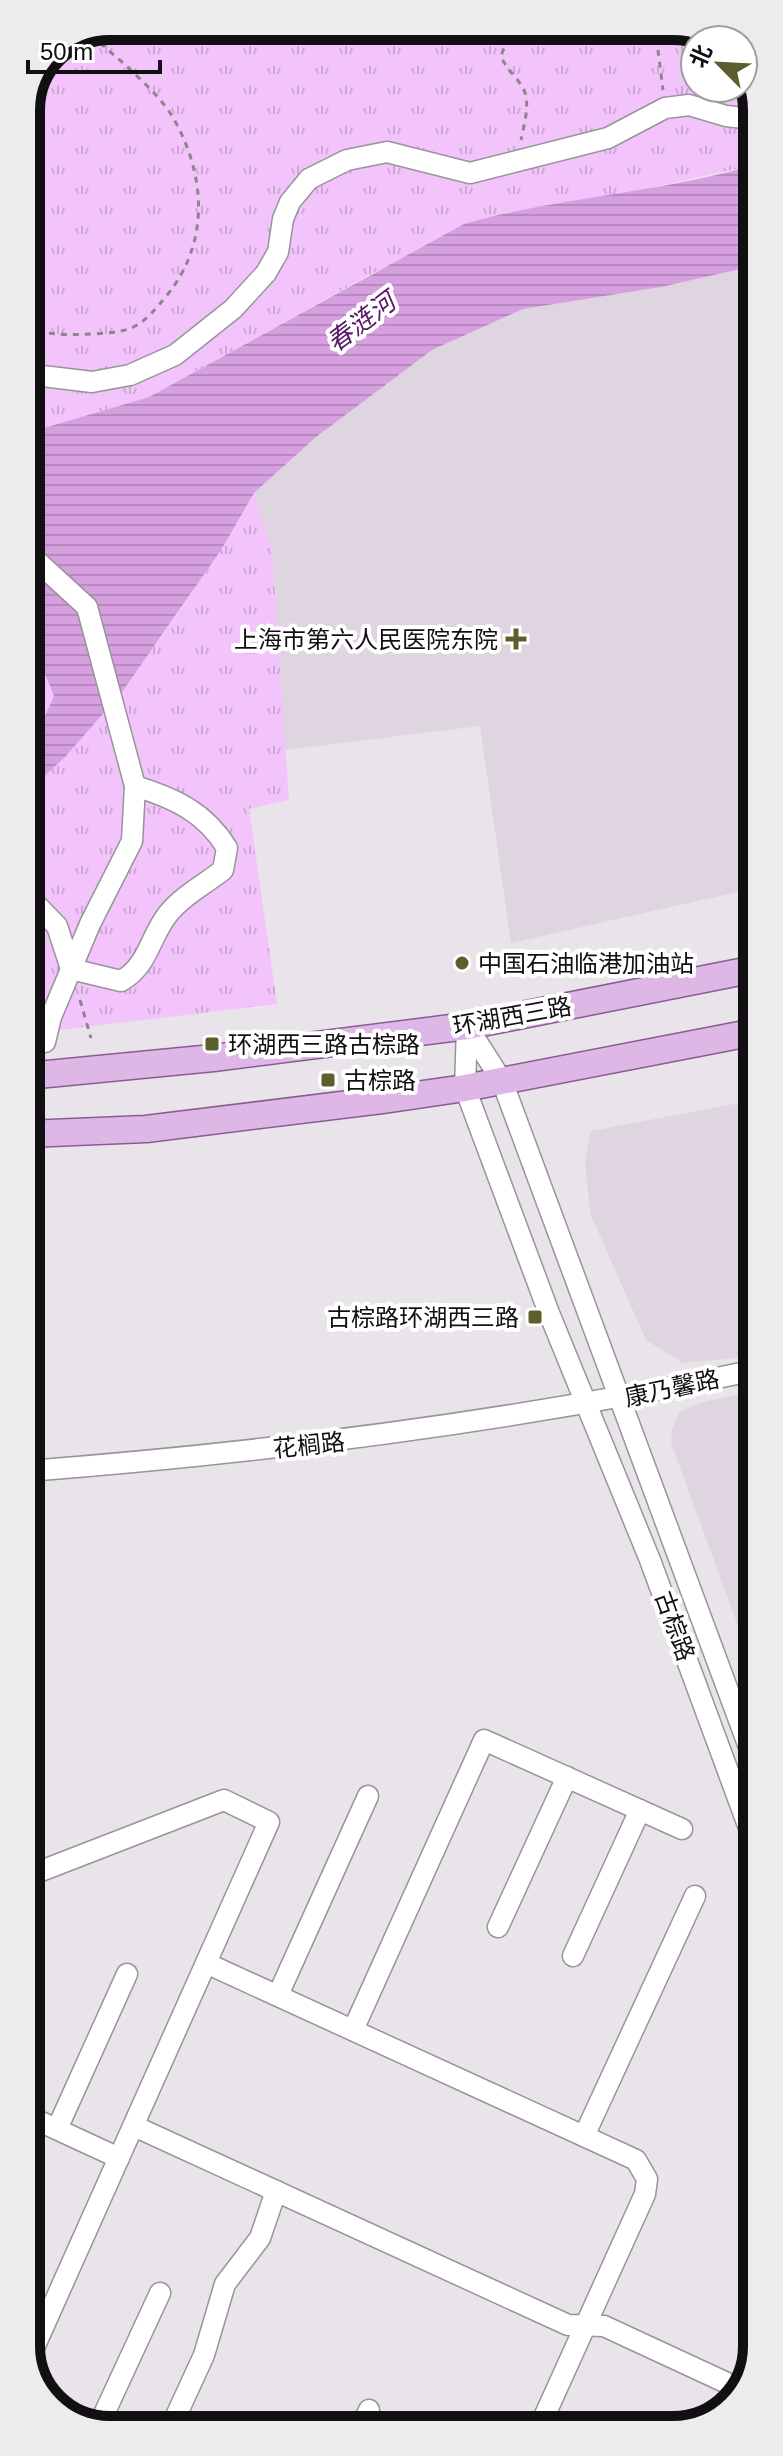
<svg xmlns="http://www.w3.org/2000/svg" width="783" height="2456" font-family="Arial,'Noto Sans SC',sans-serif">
	<defs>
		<pattern id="park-tufts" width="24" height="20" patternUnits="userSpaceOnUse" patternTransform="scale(2)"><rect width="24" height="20" fill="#f3c4fc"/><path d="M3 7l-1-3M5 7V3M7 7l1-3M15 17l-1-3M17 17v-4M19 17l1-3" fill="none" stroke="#cfa7d7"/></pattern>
		<pattern id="water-rules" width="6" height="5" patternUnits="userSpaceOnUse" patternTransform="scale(2)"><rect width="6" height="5" fill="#d6a0e0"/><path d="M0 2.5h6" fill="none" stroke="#b789bf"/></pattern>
	</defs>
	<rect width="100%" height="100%" fill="#e9e4e9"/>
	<g fill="#ded5e0">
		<polygon points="754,266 755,888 511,943 480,726 285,750 272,551 254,493 316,437 432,350 523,309 661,287"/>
		<polygon points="755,1100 756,1356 683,1363 646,1340 590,1213 585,1161 591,1131"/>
		<polygon points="756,1391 756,1675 671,1443 672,1428 680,1412 699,1403"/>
	</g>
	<g fill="url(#park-tufts)">
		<polygon points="110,26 679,26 712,40 695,40 695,88 743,88 743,71 754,89 754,165 595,200 505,213 373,273 149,397 27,433 26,105 51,50"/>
		<path d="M254,493l18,58 17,249 -40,9 28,195 -250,30v-242c92,-85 163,-191 227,-299z"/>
		<polygon points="27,655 39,663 54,696 34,740 27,746"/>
	</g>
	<path fill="url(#water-rules)" d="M754,165v101l-93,21 -138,22 -91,41 -116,87 -62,56 -33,57 -99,142 -57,65 -38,35v-46l7,-6 20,-44 -14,-33 -13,-8v-222l122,-36 315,-173c95,-27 195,-31 290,-59z"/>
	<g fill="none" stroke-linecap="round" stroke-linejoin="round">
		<g stroke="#989499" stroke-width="23">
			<g id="minor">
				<polyline points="26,374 92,382 130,375 175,355 233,309 266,273 278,252 283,219 290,202 309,179 347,160 387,152 470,173 608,138 665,108 689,105 726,116 754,119"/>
				<polyline points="27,552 87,607 135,786 132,841 90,924 51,1017 45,1042"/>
				<path d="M27,895l30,31 14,43 50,12c28,-16 28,-43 47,-67 13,-17 37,-30 55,-44l4,-22c-22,-36 -53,-50 -92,-62"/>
				<polyline points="467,1026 465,1088 549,1313 650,1560 756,1847"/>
				<polyline points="467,1026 502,1081 756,1766"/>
				<path d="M28,1471c245,-19 487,-50 728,-101"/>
				<polyline points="28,1876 224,1800 269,1822 29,2359"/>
				<polyline points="498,1927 567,1777"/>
				<polyline points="573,1956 640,1810"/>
				<polyline points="206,1963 636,2160 647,2179 645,2194 539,2428"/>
				<polyline points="278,1995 368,1796"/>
				<polyline points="353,2030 484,1740 682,1829"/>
				<polyline points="28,2116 119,2158"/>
				<polyline points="134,2126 568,2325 604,2326 742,2390"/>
				<polyline points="57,2129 127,1974"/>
				<polyline points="584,2136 695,1896"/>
				<polyline points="98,2427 160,2293"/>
				<polyline points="170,2429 204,2355 225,2284 260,2238 276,2191"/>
				<polyline points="360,2429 369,2410"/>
			</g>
		</g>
		<g stroke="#895d91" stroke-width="29">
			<g id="major">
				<polyline points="27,1076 213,1058 467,1026 755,969"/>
				<polyline points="27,1134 146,1129 382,1100 465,1088 755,1032"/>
			</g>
		</g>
		<g stroke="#8a868a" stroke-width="3" stroke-dasharray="6 6" stroke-linecap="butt">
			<polyline points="494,26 508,34"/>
			<path d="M512,26l-11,30c5,13 15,20 22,32 8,14 1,37 -2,52"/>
			<polyline points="655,26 663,90"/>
			<path d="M26,326c22,10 43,9 66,8 43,-2 49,-7 76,-40 41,-52 38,-116 7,-173 -12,-22 -35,-42 -53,-59 -11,-9 -21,-20 -33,-27"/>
			<polyline points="80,1000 91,1038"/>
		</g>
		<use href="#minor" stroke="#fff" stroke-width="20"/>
		<use href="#major" stroke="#dfb7e6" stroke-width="26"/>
	</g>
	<g fill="#5c5e2b" stroke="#fff" stroke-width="3">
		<path d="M512 627h8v8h8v8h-8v8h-8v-8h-8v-8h8z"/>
		<circle cx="462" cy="963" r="8"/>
		<rect x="204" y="1036" width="16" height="16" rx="4"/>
		<rect x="320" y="1072" width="16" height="16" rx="4"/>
		<rect x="527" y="1309" width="16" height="16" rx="4"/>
	</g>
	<g text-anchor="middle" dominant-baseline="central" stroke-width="8" stroke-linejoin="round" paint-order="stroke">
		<g font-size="24" fill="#110f11" stroke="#fff" text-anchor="start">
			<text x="498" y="639" text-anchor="end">上海市第六人民医院东院</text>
			<text x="478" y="963">中国石油临港加油站</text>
			<text x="228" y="1044">环湖西三路古棕路</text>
			<text x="344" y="1080">古棕路</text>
			<text x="519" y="1317" text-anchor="end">古棕路环湖西三路</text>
		</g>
		<g font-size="24" fill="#110f11" stroke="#fff">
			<text transform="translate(512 1016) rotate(-10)">环湖西三路</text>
			<text transform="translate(672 1388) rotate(-12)">康乃馨路</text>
			<text transform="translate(309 1445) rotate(-6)">花榈路</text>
			<text transform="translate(675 1626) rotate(70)">古棕路</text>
		</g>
		<g font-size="26" font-style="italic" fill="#581764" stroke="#fff">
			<text transform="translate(361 322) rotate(-37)">春涟河</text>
		</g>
	</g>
	<path d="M0 0H783V2456H0ZM110 40H673A70 70 0 0 1 743 110V2346A70 70 0 0 1 673 2416H110A70 70 0 0 1 40 2346V110A70 70 0 0 1 110 40Z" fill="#ececec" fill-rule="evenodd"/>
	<path fill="none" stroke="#110f11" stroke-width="10" d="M110 40H673A70 70 0 0 1 743 110V2346A70 70 0 0 1 673 2416H110A70 70 0 0 1 40 2346V110A70 70 0 0 1 110 40Z"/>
	<g transform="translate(719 64) rotate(294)"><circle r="38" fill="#ffffff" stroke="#a09fa0" stroke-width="2"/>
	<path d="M0-6L14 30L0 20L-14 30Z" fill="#5c5e2b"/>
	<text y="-12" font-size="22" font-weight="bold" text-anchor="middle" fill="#110f11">北</text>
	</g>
	<path d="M28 60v12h132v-12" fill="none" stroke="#110f11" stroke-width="4"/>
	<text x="40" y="60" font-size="24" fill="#110f11" stroke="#ffffff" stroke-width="6" paint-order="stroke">50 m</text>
</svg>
